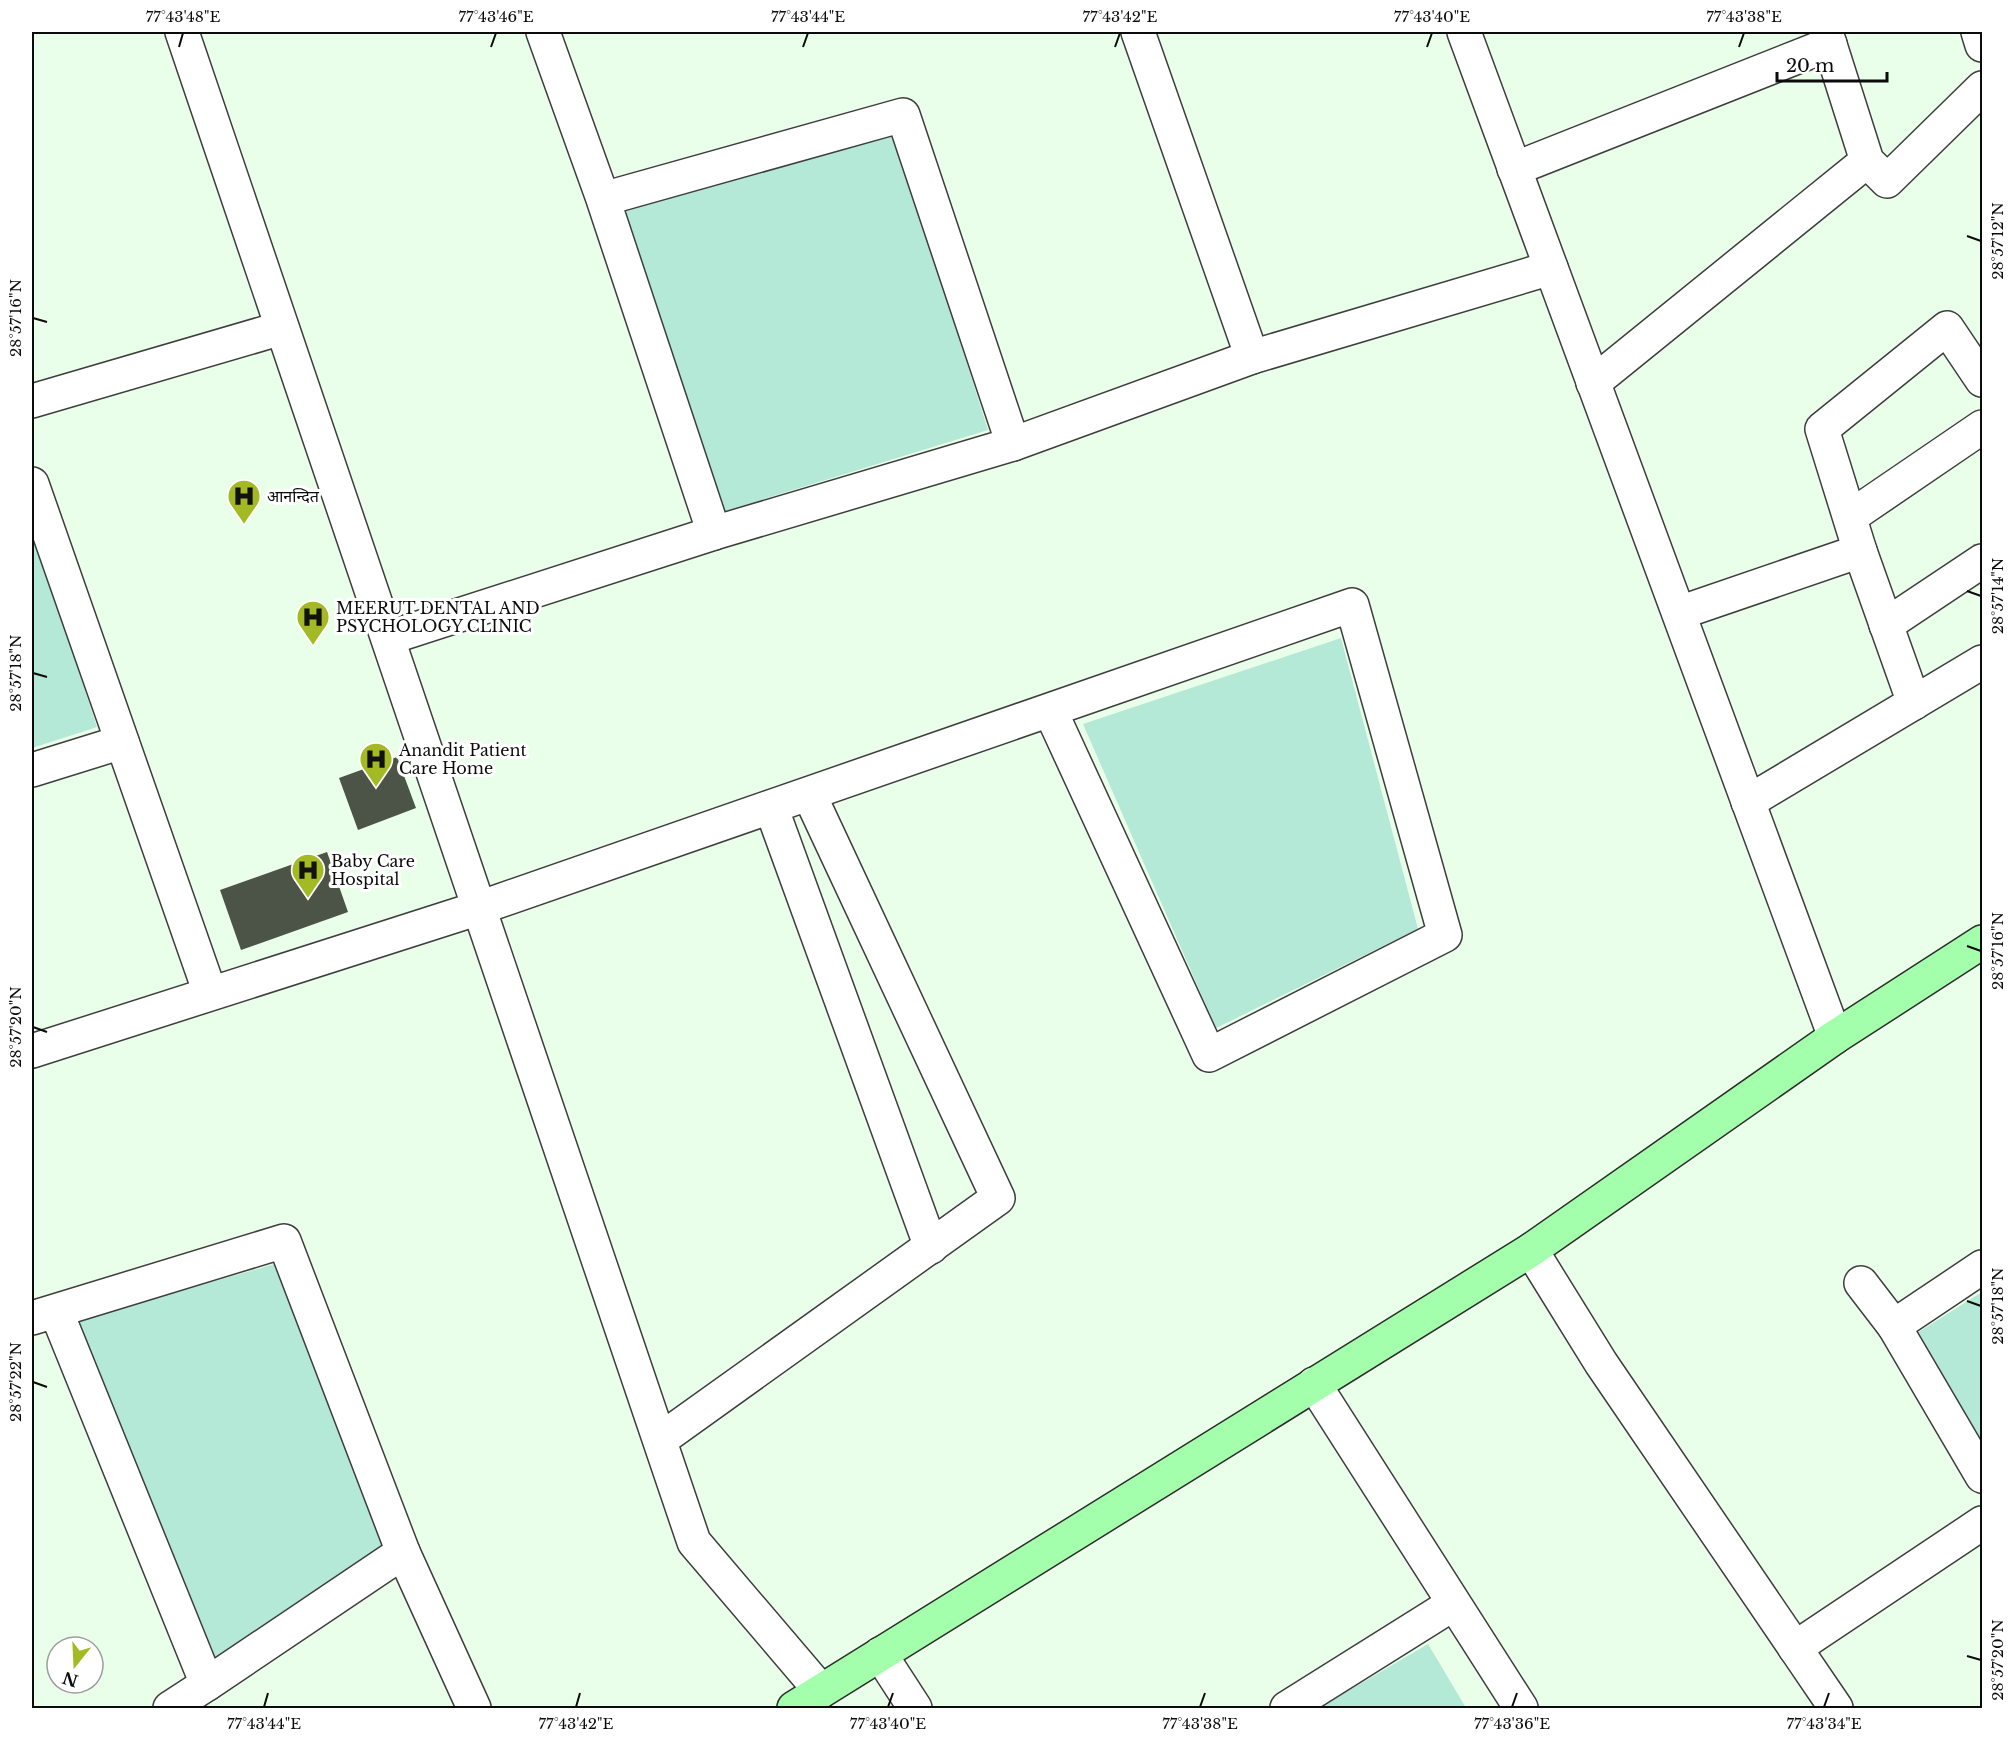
<svg xmlns="http://www.w3.org/2000/svg" width="2014" height="1740" font-family="'Libre Baskerville','Noto Sans Devanagari',serif">
	<rect width="100%" height="100%" fill="#e9ffe9"/>
	<g fill="#b4e8d7">
		<polygon points="894,132 988,430 725,511 622,211"/>
		<polygon points="32,529 97,727 32,748"/>
		<polygon points="1341,638 1418,929 1216,1028 1083,724"/>
		<polygon points="278,1263 384,1548 215,1658 76,1321"/>
		<polygon points="1982,1292 1982,1442 1917,1333"/>
		<polygon points="1428,1644 1466,1708 1319,1708"/>
	</g>
	<g fill="#4c5347">
		<polygon points="397,757 416,808 358,830 339,778"/>
		<polygon points="327,852 348,912 241,950 220,890"/>
	</g>
	<g fill="none" stroke-linecap="round" stroke-linejoin="round">
		<g stroke="#3e3e3e" stroke-width="36">
			<g id="street">
				<polyline points="182,32 694,1542 821,1691"/>
				<polyline points="543,32 603,199 714,533 1013,444 903,115 603,199"/>
				<polyline points="1464,32 1835,1037"/>
				<polyline points="1826,32 1867,161 1887,181 1982,88"/>
				<polyline points="1978,32 1982,45"/>
				<polyline points="1514,169 1830,44"/>
				<polyline points="1252,357 1551,268"/>
				<polyline points="1593,383 1867,161"/>
				<polyline points="32,401 282,328"/>
				<polyline points="1013,444 1252,357 1138,32"/>
				<polyline points="32,484 210,993"/>
				<polyline points="1850,517 1982,427"/>
				<polyline points="1860,551 1914,703"/>
				<polyline points="1679,613 1860,551 1822,429 1947,328 1982,380"/>
				<polyline points="1886,625 1982,561"/>
				<polyline points="388,638 714,533"/>
				<polyline points="32,770 122,742"/>
				<polyline points="1748,802 1982,662"/>
				<polyline points="771,807 931,1247"/>
				<polyline points="32,1051 479,908 1352,605 1445,935 1209,1055 1050,710"/>
				<polyline points="1531,1250 1601,1363 1836,1708"/>
				<polyline points="1861,1283 1894,1326 1982,1267"/>
				<polyline points="32,1318 284,1241 403,1552 207,1684 56,1311"/>
				<polyline points="1894,1326 1982,1476"/>
				<polyline points="1314,1384 1521,1708"/>
				<polyline points="660,1440 998,1198 809,794"/>
				<polyline points="403,1552 474,1708"/>
				<polyline points="1795,1648 1982,1523"/>
				<polyline points="880,1654 915,1708"/>
				<polyline points="170,1708 207,1684"/>
				<polyline points="1287,1708 1453,1604"/>
			</g>
		</g>
		<g stroke="#2d2d2d" stroke-width="36">
			<polyline id="secondary" points="794,1708 1531,1250 1835,1037 1982,942"/>
		</g>
		<use href="#street" stroke="#fff" stroke-width="33"/>
		<use href="#secondary" stroke="#a4ffac" stroke-width="33"/>
	</g>
	<path fill="none" stroke="#0b0b0b" stroke-width="2" d="M179,47l4,-14M491,47l5,-14M803,47l5,-14M1115,47l5,-14M1427,47l5,-14M1739,47l5,-14M1967,236l14,5M33,318l14,4M1967,591l14,5M33,673l14,4M1967,946l14,5M33,1027l14,5M1967,1301l14,5M33,1382l14,5M1967,1656l14,4M264,1707l4,-14M576,1707l4,-14M888,1707l5,-14M1200,1707l5,-14M1512,1707l5,-14M1824,1707l5,-14"/>
	<defs>
		<g id="hospital-pin" transform="scale(1.725)"><path d="M0 17L-7.5 6A9.5 9.5 0 1 1 7.5 6Z" fill="#a3ba24" stroke="#fff"/><path d="M-5-5h3v3.5h4V-5h3V5h-3V1.5h-4V5h-3Z" fill="#111"/></g>
	</defs>
	<g fill-rule="evenodd">
		<use href="#hospital-pin" x="244" y="496"/>
		<use href="#hospital-pin" x="313" y="617"/>
		<use href="#hospital-pin" x="376" y="759"/>
		<use href="#hospital-pin" x="308" y="870"/>
	</g>
	<g text-anchor="middle" dominant-baseline="central" stroke-width="6" stroke-linejoin="round" paint-order="stroke">
		<g font-size="16" fill="#0b0b0b" stroke="#fff" text-anchor="start">
			<text x="267" y="496">आनन्दित</text>
			<text x="336" y="608">MEERUT DENTAL AND<tspan x="336" dy="18">PSYCHOLOGY CLINIC</tspan></text>
			<text x="399" y="750">Anandit Patient<tspan x="399" dy="18">Care Home</tspan></text>
			<text x="331" y="861">Baby Care<tspan x="331" dy="18">Hospital</tspan></text>
		</g>
	</g>
	<rect width="2014" height="1740" fill="none" stroke="#ffffff" stroke-width="66"/>
	<g transform="translate(75 1665) rotate(198)"><circle r="28" fill="#ffffff" stroke="#9d9d9d" stroke-width="1.5"/>
	<path d="M0-4.5L10 22L0 15L-10 22Z" fill="#a3ba24"/>
	<text y="-9" font-size="16" font-weight="bold" text-anchor="middle" fill="#0b0b0b">N</text>
	</g>
	<path d="M1777 72v9h110v-9" fill="none" stroke="#0b0b0b" stroke-width="3"/>
	<text x="1786" y="72" font-size="18" fill="#0b0b0b" stroke="#ffffff" stroke-width="4.5" paint-order="stroke">20 m</text>
	<rect x="33" y="33" width="1948" height="1674" fill="none" stroke="#0b0b0b" stroke-width="2"/>
	<g font-size="15" text-anchor="middle" fill="#0b0b0b">
		<text x="183" y="22">77°43'48"E</text>
		<text x="496" y="22">77°43'46"E</text>
		<text x="808" y="22">77°43'44"E</text>
		<text x="1120" y="22">77°43'42"E</text>
		<text x="1432" y="22">77°43'40"E</text>
		<text x="1744" y="22">77°43'38"E</text>
		<text transform="translate(1998 241) rotate(-90)" y="5">28°57'12"N</text>
		<text transform="translate(16 318) rotate(-90)" y="5">28°57'16"N</text>
		<text transform="translate(1998 596) rotate(-90)" y="5">28°57'14"N</text>
		<text transform="translate(16 673) rotate(-90)" y="5">28°57'18"N</text>
		<text transform="translate(1998 951) rotate(-90)" y="5">28°57'16"N</text>
		<text transform="translate(16 1027) rotate(-90)" y="5">28°57'20"N</text>
		<text transform="translate(1998 1306) rotate(-90)" y="5">28°57'18"N</text>
		<text transform="translate(16 1382) rotate(-90)" y="5">28°57'22"N</text>
		<text transform="translate(1998 1660) rotate(-90)" y="5">28°57'20"N</text>
		<text x="264" y="1729">77°43'44"E</text>
		<text x="576" y="1729">77°43'42"E</text>
		<text x="888" y="1729">77°43'40"E</text>
		<text x="1200" y="1729">77°43'38"E</text>
		<text x="1512" y="1729">77°43'36"E</text>
		<text x="1824" y="1729">77°43'34"E</text>
	</g>
</svg>
